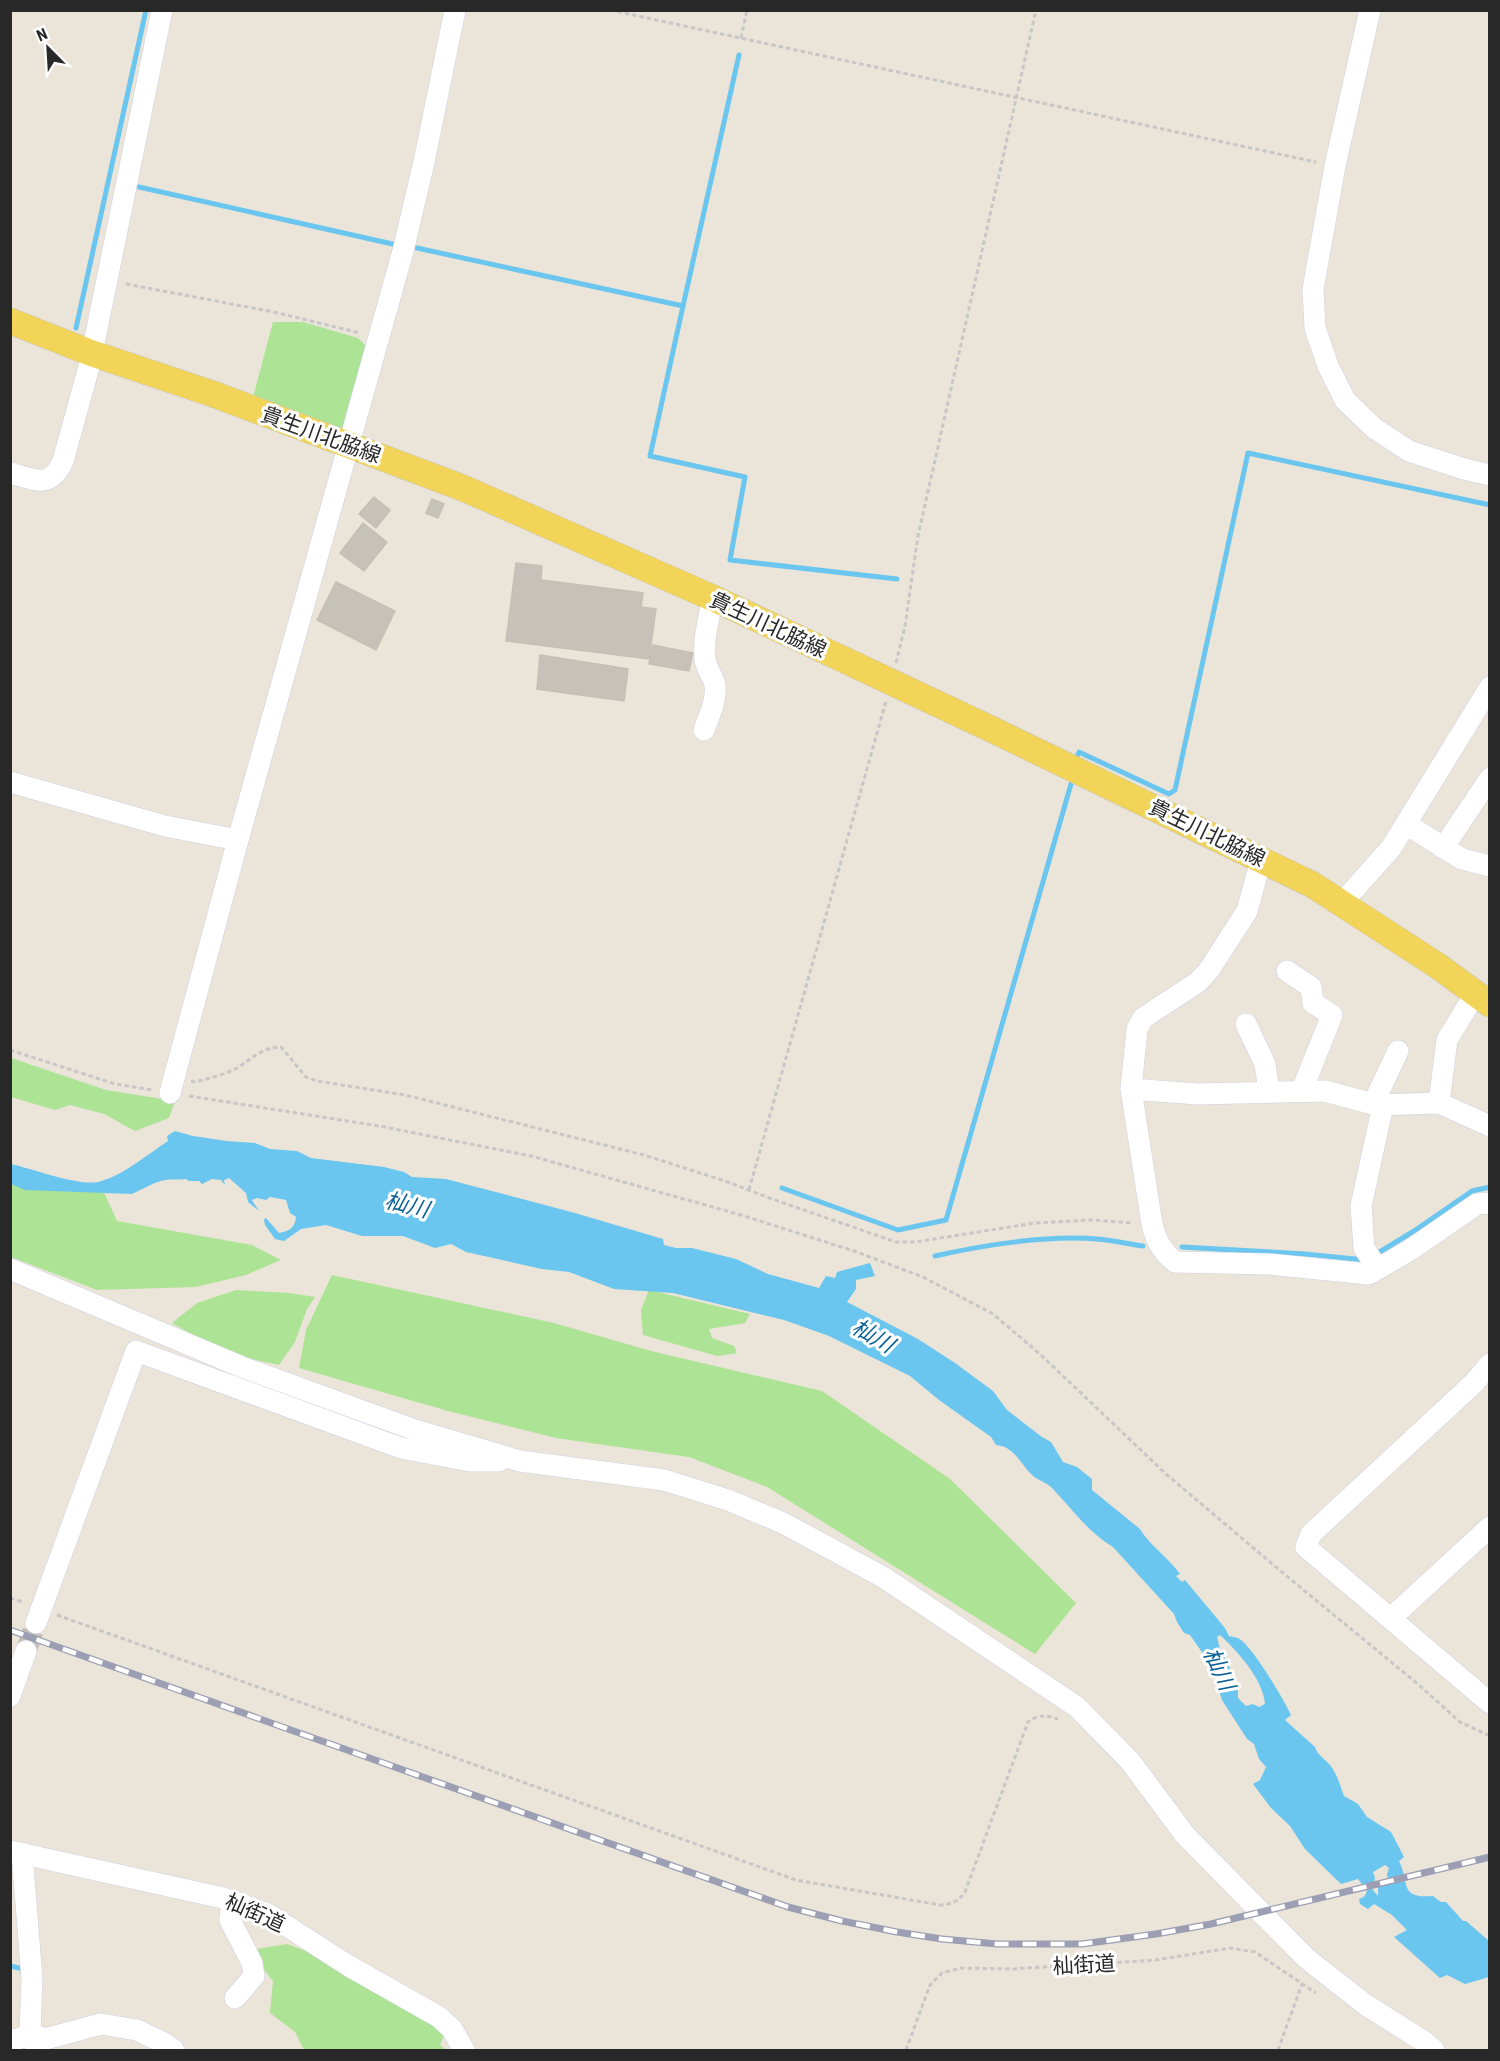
<svg xmlns="http://www.w3.org/2000/svg" width="1500" height="2061" font-family="'Roboto Condensed','Noto Sans JP',sans-serif">
	<rect width="100%" height="100%" fill="#ebe4d9"/>
	<g fill="#ace394">
		<polygon points="273,322 303,322 358,338 367,347 342,435 252,401"/>
		<polygon points="11,1058 106,1090 175,1101 169,1118 135,1131 104,1114 70,1105 55,1110 11,1097"/>
		<polygon points="10,1185 103,1190 117,1221 252,1245 281,1260 246,1275 196,1287 97,1290 11,1257"/>
		<polygon points="332,1275 554,1323 651,1351 822,1391 950,1479 1076,1603 1035,1654 767,1487 689,1457 556,1438 448,1411 299,1368 306,1330"/>
		<polygon points="236,1290 289,1293 315,1297 307,1309 295,1342 279,1365 237,1356 211,1345 172,1323 197,1303"/>
		<polygon points="649,1290 750,1314 745,1323 709,1329 712,1338 734,1346 737,1353 717,1356 643,1335 641,1310"/>
		<polygon points="287,1944 317,1955 428,2022 444,2035 440,2045 446,2050 304,2050 295,2032 270,2013 273,1981 260,1965 257,1949"/>
	</g>
	<path fill="#6ac6ef" fill-rule="evenodd" d="M175,1131l18,5 34,5 28,2 15,6 27,2 14,7 73,9 20,5 8,5 34,2 129,34 88,26 1,6 12,3h16l44,11 32,15 51,14 7,-12 9,2 2,-6 33,-9 5,13 -19,4v9l-9,13 71,37 37,24 38,28 14,19 35,27 9,5 12,20 14,5 15,12v11l48,39c9,16 29,29 40,45l-4,2 6,6 3,-2 40,48 4,8c3,1 6,1 9,2 14,7 46,62 53,77l-6,5 30,27c3,9 9,11 15,18 7,9 10,20 14,31l14,8 9,13 24,15 13,25 -5,4c11,21 -1,38 34,35l8,6h5l17,19h3l23,20v36l-24,7 -18,-9 -7,3 -46,-41 13,-7 -15,-15 -18,-11 -6,5 -8,-5 -1,-5 5,-2 3,-6 -9,-12 -17,5 -36,-35 -15,-23 -19,-18 -18,-24 7,-4 6,-13 -7,-8 -5,-15 -7,-5 -25,-39 -11,-35 -21,-30 -6,-2 -7,-11 -3,-8 -61,-67c-24,-14 -41,-38 -60,-58 -6,-7 -17,-9 -23,-16 -10,-11 -17,-27 -34,-28l-5,-8 -52,-37 -29,-24 -81,-40 -45,-16 -111,-27 -59,-4 -45,-17 -27,-3 -76,-17 -15,-8 -16,4 -32,-12h-41l-36,-11 -25,4 -17,12 -9,-2 -10,-14 -1,-6 2,-1 13,15c10,-2 16,-5 17,-16l-6,-4 -4,-13 -16,-3 -4,3 -9,-2 -5,2 7,11 -11,-9 -2,-9 -17,-15 -5,2 1,5 -4,-5 -9,-1 -10,5 -3,-3h-10l-3,-2c-7,1 -14,0 -21,1 -11,2 -22,9 -33,14l-107,-4 -14,-6v-20c22,5 67,22 87,18 23,-5 50,-28 70,-41l-1,-5zM1220,1635c18,17 43,44 45,69l-6,3 -6,-3 -7,2 -8,-8v-9l-8,-21 -10,-19 -3,-12zM1385,1865l4,3 -2,6 2,10 -11,3v9l-6,-7 3,-11 -2,-6z"/>
	<g fill="none" stroke-linecap="round" stroke-linejoin="round">
		<g stroke="#6ac6ef" stroke-width="5">
			<polyline points="139,187 397,245"/>
			<polyline points="417,248 683,306 739,55"/>
			<polyline points="683,306 650,456 745,477 730,560 897,579"/>
			<polyline points="76,328 146,10"/>
			<polyline points="1077,756 1079,752 1169,794 1175,790 1248,453 1490,505"/>
			<polyline points="782,1188 898,1230 946,1220 1071,784"/>
			<polyline points="1182,1247 1305,1254 1365,1260"/>
			<path d="M935,1256c48,-11 113,-21 162,-17 15,1 30,5 46,7"/>
			<polyline points="1373,1256 1414,1231 1472,1191 1490,1187"/>
			<polyline points="10,1966 23,1969 23,1973"/>
		</g>
	</g>
	<g fill="#c6c1b9" stroke="#c6c0b3" stroke-width="1.5">
		<polygon points="374,497 390,510 376,528 359,514"/>
		<polygon points="432,499 444,504 438,518 426,513"/>
		<polygon points="363,523 387,542 364,571 340,553"/>
		<polygon points="516,563 542,566 541,580 643,593 641,607 656,609 649,659 506,641"/>
		<polygon points="336,582 395,611 376,650 317,620"/>
		<polygon points="653,645 693,653 689,671 649,664"/>
		<polygon points="540,655 628,669 624,701 537,689"/>
	</g>
	<g fill="none" stroke-linecap="round" stroke-linejoin="round">
		<polyline stroke="#c4beb6" stroke-width="21" stroke-dasharray="21 10" stroke-linecap="butt" points="26,1651 36,1623"/>
		<g stroke="#cfd1e2" stroke-width="22">
			<g id="minor">
				<polyline points="1370,10 1335,166 1313,289 1315,328 1328,366 1345,400 1374,428 1409,451 1464,469 1490,475"/>
				<path d="M10,473c26,7 40,16 53,-12l27,-98 72,-353"/>
				<path d="M704,730c5,-14 13,-30 11,-45 -2,-9 -9,-17 -10,-26 -2,-20 4,-42 8,-61"/>
				<polyline points="10,782 165,826 238,840"/>
				<polyline points="1406,824 1462,859 1490,866"/>
				<polyline points="1443,848 1490,778"/>
				<path d="M1261,860l-14,51 -38,59 -11,12 -55,36 -6,11 -6,60 21,135c4,17 10,27 23,38l94,2 100,10 41,-24 67,-46 13,-1"/>
				<polyline points="1342,903 1391,848 1490,687"/>
				<polyline points="1287,971 1311,987 1313,1003 1332,1015 1302,1090"/>
				<polyline points="1246,1024 1265,1064 1269,1091"/>
				<polyline points="1131,1089 1198,1094 1325,1091 1377,1105 1439,1103 1490,1126"/>
				<polyline points="170,1093 238,840 403,251 424,162 455,10"/>
				<polyline points="1439,1103 1447,1040 1475,994"/>
				<polyline points="1373,1104 1398,1051"/>
				<polyline points="10,1269 242,1367 415,1430 520,1461 664,1480 728,1500 783,1523 883,1577 1077,1707 1130,1761 1185,1835 1306,1958 1366,2005 1423,2041 1434,2050"/>
				<polyline points="1378,1269 1364,1248 1361,1206 1383,1105"/>
				<polyline points="1490,1364 1474,1383 1311,1534 1306,1547 1490,1703"/>
				<polyline points="1391,1618 1490,1527"/>
				<polyline points="36,1623 136,1351 401,1448 470,1461 499,1461"/>
				<polyline points="10,1696 26,1651"/>
				<polyline points="10,1851 223,1898 268,1914 349,1966 439,2017 452,2029 464,2050"/>
				<polyline points="22,1853 32,1979 30,2034 37,2050"/>
				<polyline points="232,1901 230,1920 252,1963 254,1976 235,1998"/>
				<polyline points="10,2042 30,2034 45,2039 101,2024 137,2030 164,2043 174,2050"/>
			</g>
		</g>
		<g stroke="#c7c7c7" stroke-width="27">
			<polyline id="major" points="10,321 91,353 213,394 463,488 713,598 991,729 1313,885 1438,966 1490,1004"/>
		</g>
		<g stroke="#c7c7c7" stroke-width="3" stroke-dasharray="4.5 3" stroke-linecap="butt">
			<polyline points="610,10 1316,162"/>
			<polyline points="741,38 747,10"/>
			<polyline points="126,284 274,312 360,333"/>
			<polyline points="896,663 905,626 918,536 1036,10"/>
			<polyline points="10,1050 115,1084 153,1090"/>
			<path d="M191,1081l4,1c14,-4 29,-7 42,-14 15,-9 25,-21 44,-21l25,30 11,4 88,14 239,60 81,26 47,18 124,43h19l120,-19 57,-3 40,3"/>
			<polyline points="189,1096 379,1126 531,1156 741,1215 854,1251 923,1277 993,1314 1041,1355 1166,1474 1283,1573 1419,1685 1460,1722 1490,1736"/>
			<polyline points="749,1190 886,701"/>
			<polyline points="10,1598 23,1602"/>
			<path d="M57,1615l739,265 144,25c12,-1 18,-3 25,-13l63,-170c11,-8 18,-7 30,-3"/>
			<polyline points="906,2050 930,1985 942,1973 961,1968 1013,1969 1156,1960 1230,1948 1255,1952 1316,1993"/>
			<polyline points="1278,2050 1302,1984"/>
		</g>
		<use href="#minor" stroke="#fff" stroke-width="21"/>
		<use href="#major" stroke="#f2d458" stroke-width="26"/>
		<g stroke="#9c9fb3" stroke-width="7">
			<polyline id="rail" points="10,1630 788,1907 842,1921 897,1932 942,1939 997,1944 1082,1944 1156,1934 1211,1924 1490,1857"/>
		</g>
		<use href="#rail" stroke="#fff" stroke-width="4.5" stroke-dasharray="14" stroke-linecap="butt"/>
	</g>
	<g text-anchor="middle" dominant-baseline="central" stroke-width="6" stroke-linejoin="round" paint-order="stroke">
		<g font-size="21" fill="#282828" stroke="#fff">
			<text transform="translate(321 435) rotate(20)">貴生川北脇線</text>
			<text transform="translate(768 625) rotate(25)">貴生川北脇線</text>
			<text transform="translate(1207 833) rotate(26)">貴生川北脇線</text>
			<text transform="translate(255 1913) rotate(24)">杣街道</text>
			<text transform="translate(1084 1965) rotate(-3)">杣街道</text>
		</g>
		<g font-size="22" font-style="italic" fill="#0c6298" stroke="#fff">
			<text transform="translate(407 1205) rotate(14)">杣川</text>
			<text transform="translate(873 1336) rotate(30)">杣川</text>
			<text transform="translate(1219 1669) rotate(65)">杣川</text>
		</g>
	</g>
	<rect width="1500" height="2061" fill="none" stroke="#282828" stroke-width="24"/>
	<g transform="translate(48 48) rotate(336)" stroke="#ffffff" stroke-width="4.5" paint-order="stroke">
	<path d="M0-4.5L10 22L0 15L-10 22Z" fill="#282828"/>
	<text y="-9" font-size="16" font-weight="bold" text-anchor="middle" fill="#282828">N</text>
	</g>
</svg>
